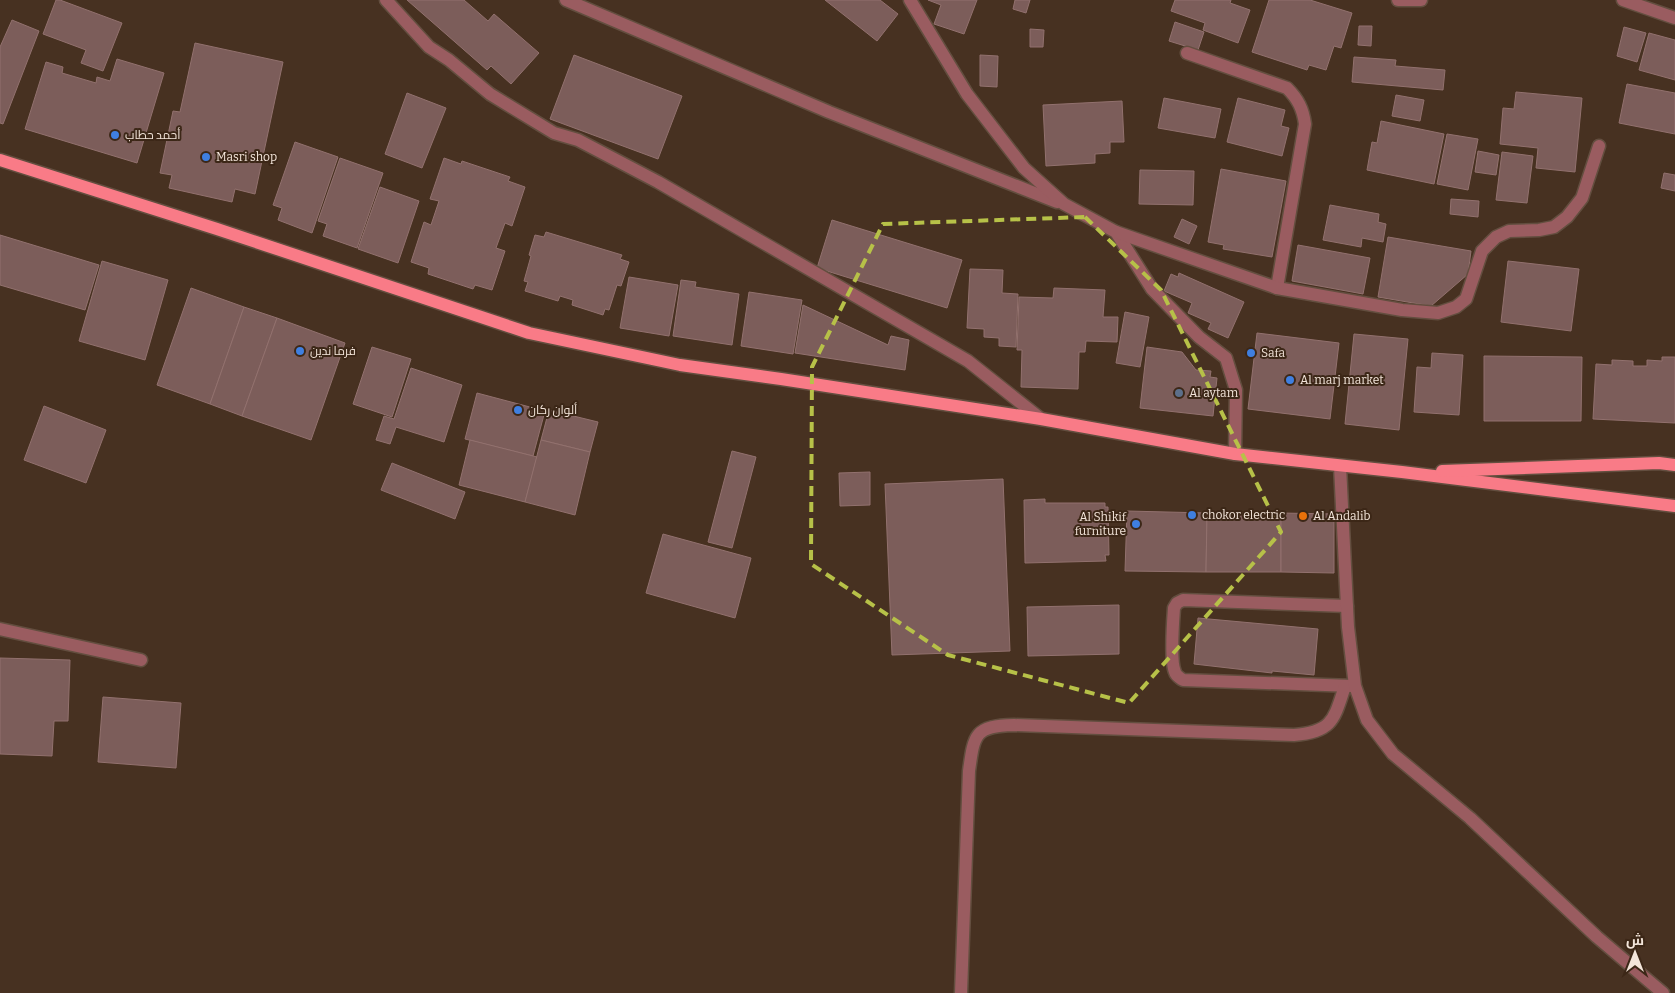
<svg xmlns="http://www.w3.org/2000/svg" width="1675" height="993" font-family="Bitter,Cairo,serif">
	<rect width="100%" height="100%" fill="#473121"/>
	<g fill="#7c5d5a" stroke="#92716e">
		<polygon points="56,0 60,0 122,23 103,71 81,63 86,50 43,34"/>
		<polygon points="407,0 464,0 488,21 494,14 539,53 511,84 491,66 487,70"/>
		<polygon points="825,0 880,0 898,14 877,41"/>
		<polygon points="928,0 977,0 964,34 934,24 941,5"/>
		<polygon points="1015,0 1030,0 1026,13 1013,9"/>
		<polygon points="1175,0 1231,0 1230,3 1250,10 1238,43 1203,30 1205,23 1171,11"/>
		<polygon points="1269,0 1310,0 1352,13 1341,48 1334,46 1326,70 1309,65 1307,70 1252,52"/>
		<polygon points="12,20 39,31 3,124 0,123 0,47"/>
		<polygon points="1175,22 1204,32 1198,50 1169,41"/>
		<polygon points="1359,26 1372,26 1371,46 1358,45"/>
		<polygon points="1624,27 1646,33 1637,62 1617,56"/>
		<polygon points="1030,29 1044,30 1043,47 1030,47"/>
		<polygon points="1649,33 1675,40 1675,80 1639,70"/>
		<polygon points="195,43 283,62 255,194 235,189 232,202 169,188 172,175 160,173 173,111 180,112"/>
		<polygon points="574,55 682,96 658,159 550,119"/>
		<polygon points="980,55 998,56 997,87 980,86"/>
		<polygon points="1354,57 1396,60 1395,66 1445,70 1443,90 1352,82"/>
		<polygon points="117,59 164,73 137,163 25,129 46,62 63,67 62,73 96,83 97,77 110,81"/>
		<polygon points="1627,84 1675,93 1675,134 1619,123"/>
		<polygon points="1516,92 1582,98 1575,172 1536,168 1538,148 1500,144 1503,108 1514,109"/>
		<polygon points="407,93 446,108 422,168 385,154"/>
		<polygon points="1396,95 1424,100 1420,121 1392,116"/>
		<polygon points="1164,98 1221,109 1215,138 1158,128"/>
		<polygon points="1238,98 1285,110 1281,126 1289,128 1282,156 1227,142"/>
		<polygon points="1122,101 1124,142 1110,142 1110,153 1095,154 1095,163 1046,166 1043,105"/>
		<polygon points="1381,121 1444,134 1434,184 1367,170 1372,142 1377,143"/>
		<polygon points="1447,134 1478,139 1468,190 1437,184"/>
		<polygon points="295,142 338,157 312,233 278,220 282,208 273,205"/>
		<polygon points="1478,151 1499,155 1496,175 1475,172"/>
		<polygon points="1502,152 1533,156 1527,203 1496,200"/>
		<polygon points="340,158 383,173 357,248 323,236 327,224 318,221"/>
		<polygon points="444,158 461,164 462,161 510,177 508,181 525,187 512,226 505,223 496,248 505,251 492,290 475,285 473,289 428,274 429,268 411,262 424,222 431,225 439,201 430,199"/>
		<polygon points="1221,169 1286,181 1272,257 1223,249 1224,245 1208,242"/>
		<polygon points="1140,170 1194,171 1193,205 1139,204"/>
		<polygon points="1664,173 1675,175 1675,191 1661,188"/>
		<polygon points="380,187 419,201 398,263 358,249"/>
		<polygon points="1451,199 1479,201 1478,217 1450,214"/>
		<polygon points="1330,205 1379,214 1378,222 1386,224 1383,242 1362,238 1361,247 1323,240"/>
		<polygon points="1182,219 1197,226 1189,244 1174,237"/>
		<polygon points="832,220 962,260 947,308 817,268"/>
		<polygon points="546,232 622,255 620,259 629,262 621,286 617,285 609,310 605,309 603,315 572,305 573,300 560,296 558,301 525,291 528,282 524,281 531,256 529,255 535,235 544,237"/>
		<polygon points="0,235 99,265 85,310 0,285"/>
		<polygon points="1388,237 1471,251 1468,274 1431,306 1378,297"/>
		<polygon points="1298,245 1370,258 1363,294 1292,281"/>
		<polygon points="102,261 168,280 145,360 79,341"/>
		<polygon points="1508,261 1579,269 1571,331 1501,322"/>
		<polygon points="970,269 1003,270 1002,293 1018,294 1016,347 999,346 999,338 984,337 984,329 967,328"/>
		<polygon points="1179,273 1244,302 1228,338 1208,329 1211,323 1188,313 1192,303 1164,291 1171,274 1178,277"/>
		<polygon points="629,277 678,285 669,336 620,328"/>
		<polygon points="681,280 696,282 695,287 739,294 732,345 673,336"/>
		<polygon points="191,288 244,307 210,404 157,385"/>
		<polygon points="1054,288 1105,290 1103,317 1118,317 1117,342 1086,341 1085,352 1079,352 1078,389 1021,387 1022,350 1017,350 1019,297 1053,298"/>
		<polygon points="749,292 802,300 793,354 741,346"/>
		<polygon points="803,305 888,345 891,336 909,340 905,370 795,353"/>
		<polygon points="244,307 277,318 242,416 210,404"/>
		<polygon points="1125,312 1149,317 1140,367 1116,363"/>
		<polygon points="277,318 345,343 311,440 242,416"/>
		<polygon points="1257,333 1339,343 1330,419 1248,409"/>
		<polygon points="1354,334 1408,339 1399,430 1345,424"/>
		<polygon points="372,347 411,359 392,417 353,404"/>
		<polygon points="1147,347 1182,352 1196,370 1211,371 1210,377 1217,378 1213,416 1140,408"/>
		<polygon points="1432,353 1463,355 1459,415 1414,412 1417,367 1431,368"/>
		<polygon points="1484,356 1582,357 1581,421 1484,421"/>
		<polygon points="1662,357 1675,357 1675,423 1593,419 1596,364 1612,365 1612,360 1633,361 1633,366 1647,366 1647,360 1662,361"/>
		<polygon points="411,368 462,385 444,442 396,427 390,444 376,440 384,416 394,419"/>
		<polygon points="477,393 545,411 533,456 465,439"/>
		<polygon points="44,406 106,430 86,483 24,460"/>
		<polygon points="549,410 598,422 590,452 541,440"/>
		<polygon points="470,440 537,457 525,502 459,485"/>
		<polygon points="541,440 590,452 575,515 525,502"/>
		<polygon points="732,451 756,457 732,548 708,542"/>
		<polygon points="392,463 465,492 455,519 381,490"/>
		<polygon points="870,472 870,505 840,506 839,473"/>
		<polygon points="1003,479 1010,651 892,655 885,484"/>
		<polygon points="1045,499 1045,503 1105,503 1105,507 1108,507 1109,555 1105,555 1106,561 1025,563 1024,500"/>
		<polygon points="1127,511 1207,513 1206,572 1125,571"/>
		<polygon points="1207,513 1281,513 1281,572 1206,572"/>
		<polygon points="1281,513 1334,514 1334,573 1281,572"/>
		<polygon points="663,534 751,558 735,618 646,593"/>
		<polygon points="1119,605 1119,654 1028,656 1027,607"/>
		<polygon points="1198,618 1318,629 1314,675 1272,671 1272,673 1194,664"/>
		<polygon points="0,658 70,660 68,721 54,721 52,756 0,754"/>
		<polygon points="103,697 181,703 176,768 98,762"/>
	</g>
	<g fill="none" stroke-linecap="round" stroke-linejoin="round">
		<g stroke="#634e3f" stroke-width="15">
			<g id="service">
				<path d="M1347,606l-164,-6 -6,3 -3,5c-1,14 -4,53 1,64 1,4 4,5 8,8l170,6"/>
				<path d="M961,993l8,-222c5,-37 6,-45 45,-46l280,10c39,-3 40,-16 51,-49"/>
			</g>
		</g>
		<g stroke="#634e3f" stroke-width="15">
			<g id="minor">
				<polyline points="386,0 429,47 449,60 490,94 554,133 578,140 658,182 968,361 1041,419"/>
				<polyline points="566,0 829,112 1057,202"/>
				<polyline points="910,0 967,94 1024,168 1064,204 1116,232 1152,289 1199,337 1226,358 1236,390 1235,454"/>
				<polyline points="1398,0 1421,0"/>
				<polyline points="1623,0 1675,18"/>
				<path d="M1187,53l100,35c11,11 16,21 18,36l-28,164"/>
				<polyline points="1116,232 1277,288 1402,310 1438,313 1456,307 1466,299 1482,251 1496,237 1509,231 1539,230 1554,227 1567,217 1582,198 1599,146"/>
				<polyline points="1340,466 1348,627 1355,686 1367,720 1393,754 1470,818 1597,937 1663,993"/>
				<polyline points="0,629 141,660"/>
			</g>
		</g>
		<g stroke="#634e3f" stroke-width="15">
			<g id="primary">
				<polyline points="0,160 217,229 529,333 680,365 781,379 1041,419 1235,454 1402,472 1675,506"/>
				<polyline points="1442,471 1659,463 1675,465"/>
			</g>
		</g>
		<use href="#service" stroke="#9a5c60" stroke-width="12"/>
		<use href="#minor" stroke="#9a5c60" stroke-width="12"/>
		<use href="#primary" stroke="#f97b87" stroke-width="12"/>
	</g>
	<path fill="none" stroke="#b7c148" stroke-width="4" stroke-dasharray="10 6" stroke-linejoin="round" d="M1085,217l76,73 120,242 -152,171 -181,-48 -137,-91 1,-197 71,-143z"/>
	<g fill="#3f7fe0" stroke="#3c2717" stroke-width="2">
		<circle cx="115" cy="135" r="5"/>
		<circle cx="206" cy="157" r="5"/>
		<circle cx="300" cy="351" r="5"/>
		<circle cx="1251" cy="353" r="5"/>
		<circle cx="1290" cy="380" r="5"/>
		<circle cx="518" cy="410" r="5"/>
		<circle cx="1192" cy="515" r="5"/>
		<circle cx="1136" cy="524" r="5"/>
	</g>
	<circle fill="#5c6f8a" stroke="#3c2717" stroke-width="2" cx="1179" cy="393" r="5"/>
	<circle fill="#e8710a" stroke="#3c2717" stroke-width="2" cx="1303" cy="516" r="5"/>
	<g text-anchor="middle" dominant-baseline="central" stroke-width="4" stroke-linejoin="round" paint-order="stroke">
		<g font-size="12" fill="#f3e5da" stroke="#3c2717" text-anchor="start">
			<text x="125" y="135">أحمد حطاب</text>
			<text x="216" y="157">Masri shop</text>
			<text x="310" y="351">فرما ندين</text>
			<text x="1261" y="353">Safa</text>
			<text x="1300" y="380">Al marj market</text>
			<text x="1189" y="393">Al aytam</text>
			<text x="528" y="410">ألوان ركان</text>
			<text x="1202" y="515">chokor electric</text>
			<text x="1313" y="516">Al Andalib</text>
			<text x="1126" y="517" text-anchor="end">Al Shikif<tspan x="1126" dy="14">furniture</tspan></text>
		</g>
	</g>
	<g transform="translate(1635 953)" stroke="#3c2717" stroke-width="4" paint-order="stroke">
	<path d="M0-4L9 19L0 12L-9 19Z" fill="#f3e5da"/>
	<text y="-8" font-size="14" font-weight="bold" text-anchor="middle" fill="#f3e5da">ش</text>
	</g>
</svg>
